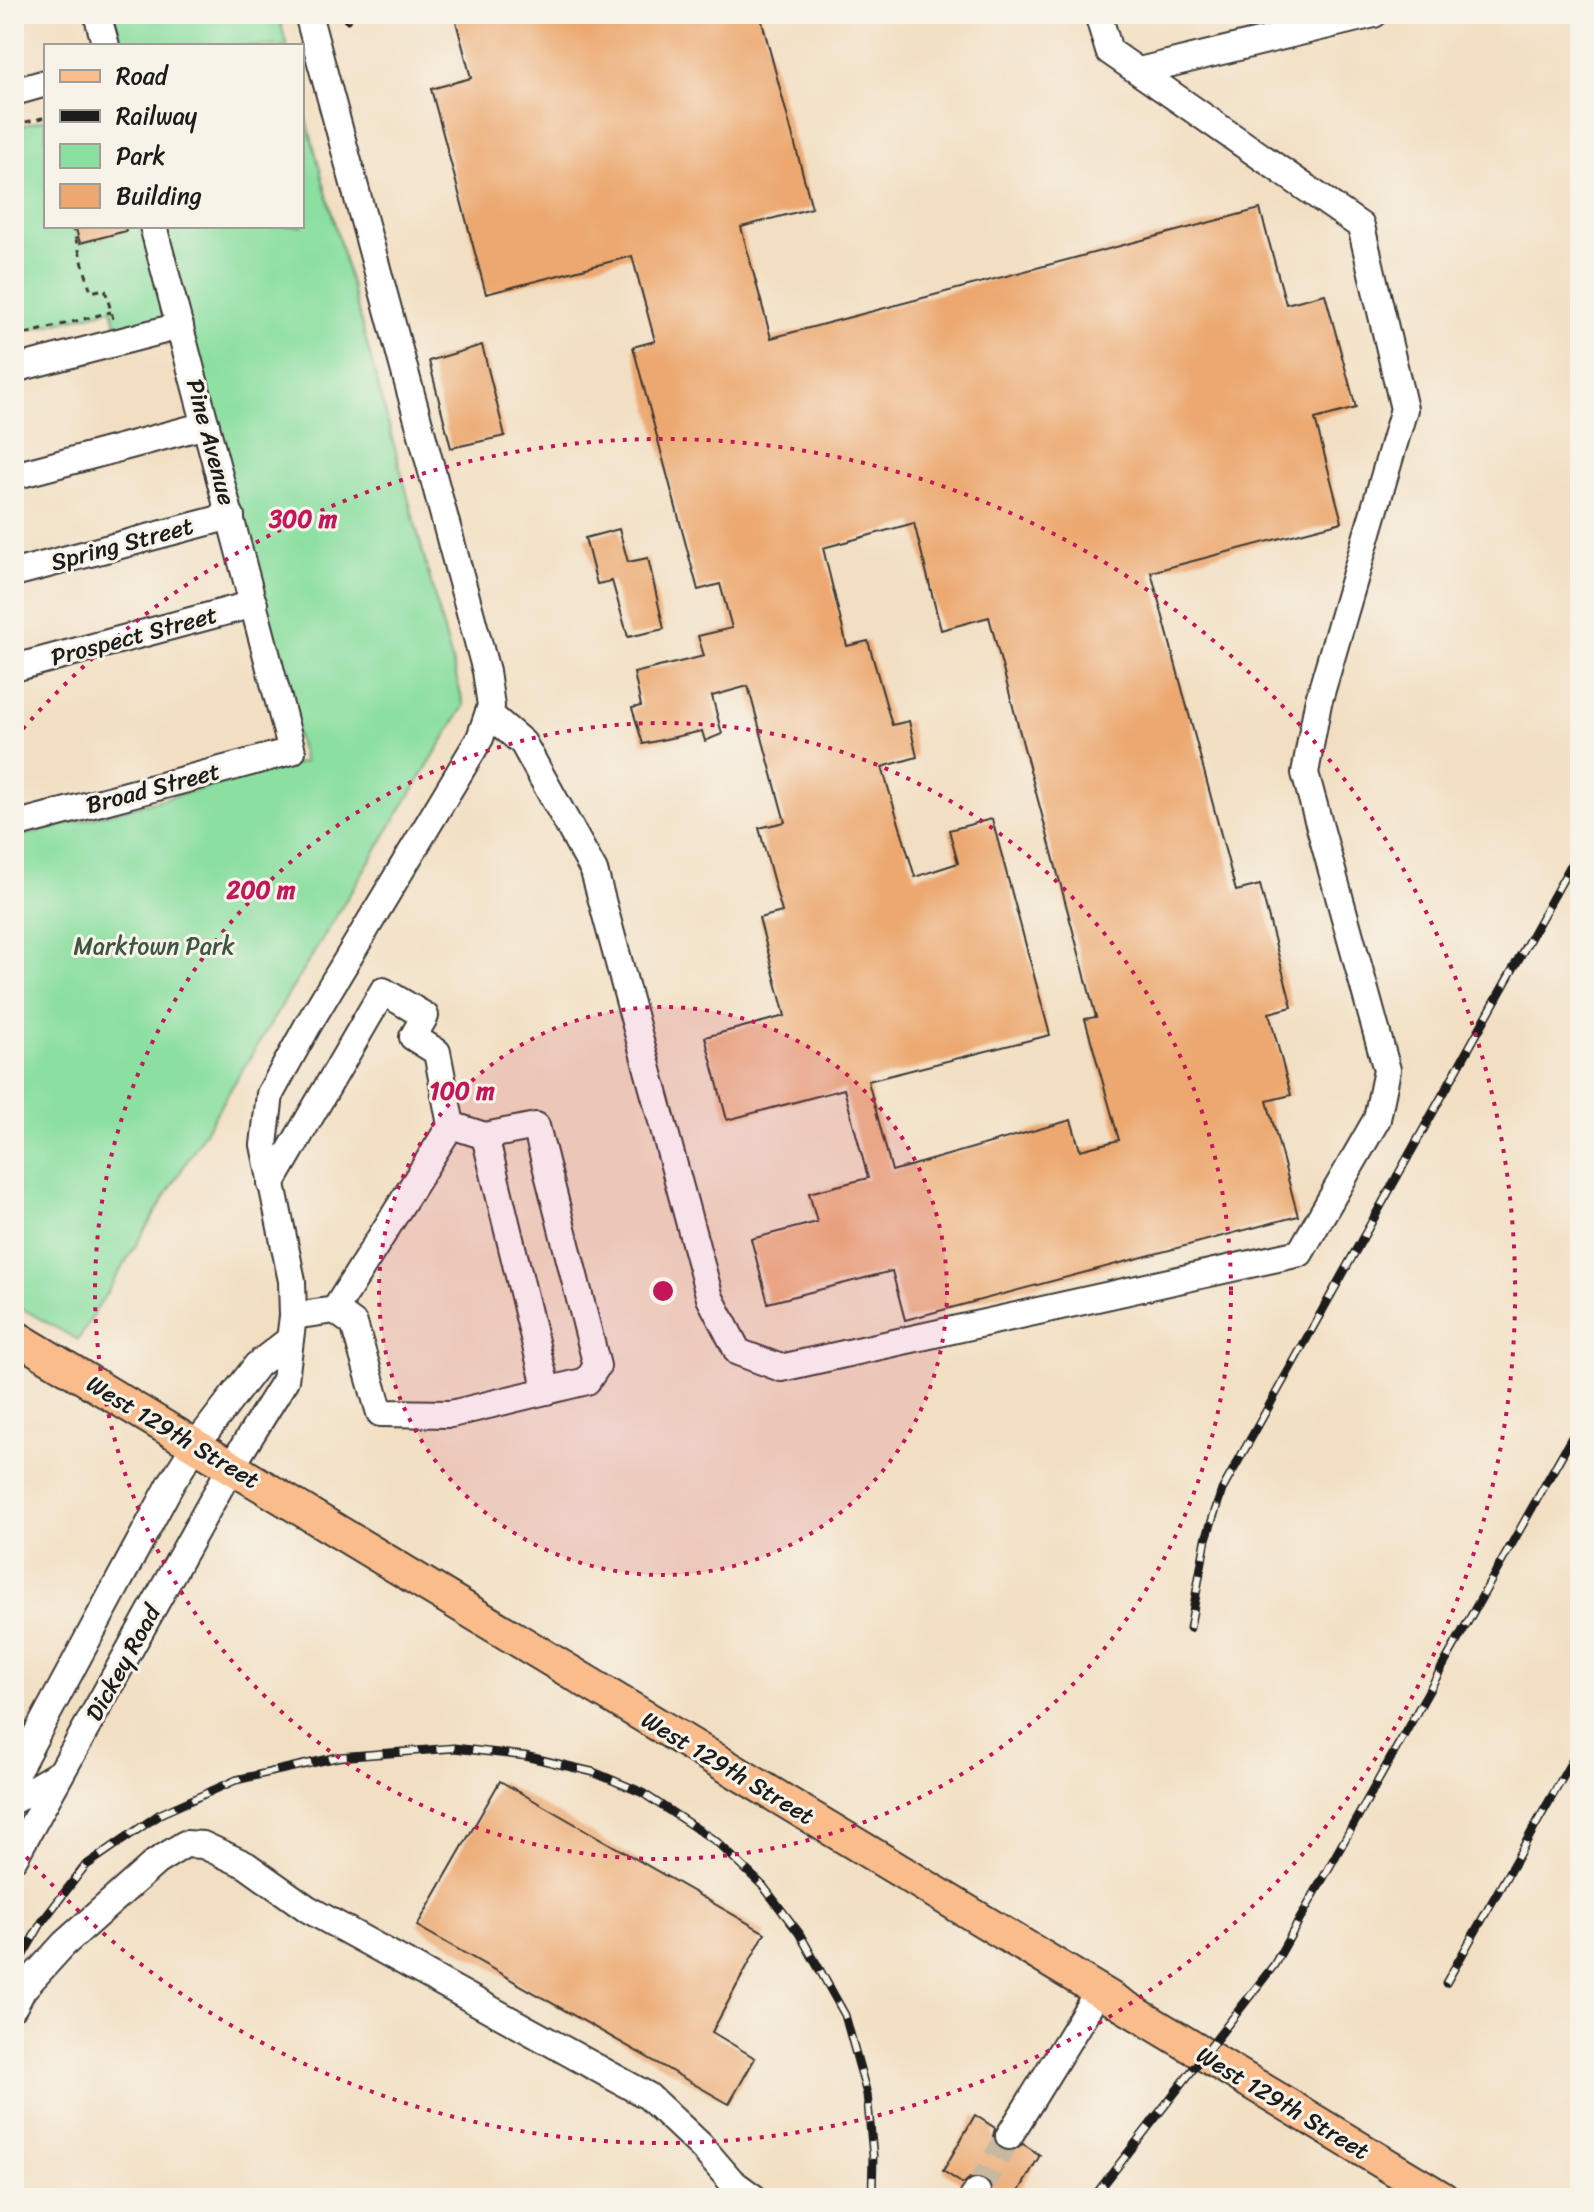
<svg xmlns="http://www.w3.org/2000/svg" width="1594" height="2212" font-family="Sriracha,sans-serif">
	<rect width="100%" height="100%" fill="#f7f3e8"/>
	<filter id="ink" filterUnits="userSpaceOnUse"><feTurbulence type="fractalNoise" baseFrequency=".0125" numOctaves="2"/><feDisplacementMap in="SourceGraphic" scale="16" xChannelSelector="R" yChannelSelector="G"/><feConvolveMatrix kernelMatrix="1 2 1 2 8 2 1 2 1" color-interpolation-filters="sRGB"/></filter>
	<filter id="wash" filterUnits="userSpaceOnUse"><feTurbulence type="fractalNoise" baseFrequency=".006" numOctaves="4" result="noise"/><feDisplacementMap in="SourceGraphic" scale="32" xChannelSelector="R" yChannelSelector="G"/><feGaussianBlur stdDeviation="1.8" result="paint"/><feColorMatrix in="noise" values="0 0 0 0 0 0 0 0 0 0 0 0 0 0 0 0 0 1.4 0 .05"/><feComposite in="paint" operator="in"/></filter>
	<g filter="url(#wash)">
		<rect width="100%" height="100%" fill="#f2dfc3"/>
		<g fill="#8bdfa1" stroke="#547e5e" stroke-width="2">
			<polygon points="106,14 278,14 287,46 115,46"/>
			<polygon points="302,102 464,706 78,1340 14,1304 14,838 304,762 162,226 302,226"/>
			<polygon points="46,119 46,226 75,226 80,243 103,237 101,226 143,226 167,318 118,331 112,309 14,334 14,128"/>
		</g>
		<g id="blocks">
			<g fill="#eca870" fill-rule="evenodd">
				<path d="M454,14h306l52,194 -71,19 30,111 489,-129 26,95 39,-10 31,114 -41,11 27,103 -191,50 85,319 24,-6 32,122 -23,6 22,82 -24,6 31,115 -393,104 -13,-49 -124,32 -17,-64 66,-17 -8,-29 59,-15 -24,-89 -117,31 -22,-83 80,-21 -26,-98 23,-6 -23,-84 26,-6 -37,-136 -36,10 10,38 -17,7 -3,-10 -59,13 -11,-36 9,-2 -7,-33 70,-17 -6,-20 34,-8 -12,-44 -22,6 -65,-243 22,-6 -23,-85 -146,38 -55,-205 40,-11zM914,523l27,107 48,-13 107,400 -11,2 34,121 -39,10 -9,-30 -179,51 -24,-90 182,-46 -58,-216 -43,11 9,33 -43,14 -33,-110 35,-10 -8,-36 -17,4 -24,-84 -21,5 -24,-98z"/>
				<polygon points="75,226 125,226 126,231 80,243"/>
				<polygon points="482,345 505,436 451,448 429,361"/>
				<polygon points="619,529 628,562 648,558 664,629 628,637 612,581 597,584 585,538"/>
				<polygon points="500,1781 765,1933 712,2032 755,2058 729,2104 417,1926"/>
				<polygon points="975,2115 995,2128 993,2136 1000,2149 1009,2152 1023,2144 1040,2155 1015,2198 991,2198 992,2186 985,2178 971,2177 963,2184 943,2171"/>
			</g>
		</g>
	</g>
	<g filter="url(#ink)">
		<use href="#blocks" fill-opacity="0" stroke="#3c3935" stroke-width="2"/>
		<g fill="none" stroke-linecap="round" stroke-linejoin="round">
			<polyline stroke="#c7b8a2" stroke-width="26" stroke-dasharray="26 13" stroke-linecap="butt" points="977,2192 1009,2136"/>
			<g stroke="#3c3935" stroke-width="30">
				<g id="minor">
					<polyline points="97,14 106,46"/>
					<polyline points="1139,71 1374,14"/>
					<polyline points="14,92 46,83"/>
					<polyline points="14,369 180,326"/>
					<polyline points="14,476 206,425"/>
					<polyline points="14,573 231,516"/>
					<polyline points="14,668 254,604"/>
					<polyline points="489,714 523,743 594,871 710,1298 738,1352 781,1368 1300,1253 1377,1119 1387,1070 1305,773 1318,703 1404,409 1361,226 1109,51 1098,14"/>
					<polyline points="14,825 292,751 153,226"/>
					<polyline points="485,1136 547,1391"/>
					<polyline points="271,1184 383,991 425,1016 413,1037 437,1052 451,1125"/>
					<polyline points="293,1316 335,1310 451,1125 485,1136 536,1126 597,1366 587,1381 451,1414 380,1413 354,1324 335,1310"/>
					<polyline points="14,1776 172,1482 195,1446 257,1365 289,1340"/>
					<polyline points="14,1800 60,1773"/>
					<polyline points="14,1858 231,1467 285,1380 293,1316 292,1281 264,1145 270,1094 308,1025 480,738 491,706 486,671 308,14"/>
					<polyline points="14,2006 23,1989 64,1944 156,1862 185,1844 203,1845 246,1865 308,1909 648,2096 701,2146 732,2182 754,2198"/>
					<polyline points="1009,2136 1098,1992"/>
					<polyline points="973,2198 977,2192"/>
				</g>
			</g>
			<g stroke="#3c3935" stroke-width="36">
				<polyline id="major" points="14,1336 1442,2198"/>
			</g>
			<g stroke="#3c3935" stroke-width="3" stroke-dasharray="6 6" stroke-linecap="butt">
				<polyline points="14,125 46,117"/>
				<polyline points="72,226 91,292 105,289 113,319"/>
				<polyline points="14,337 111,312"/>
			</g>
			<use href="#minor" stroke="#fff" stroke-width="26"/>
			<use href="#major" stroke="#f9bc8a" stroke-width="32"/>
			<g stroke="#1c1c1c" stroke-width="9">
				<g id="rail">
					<polyline points="347,19 351,14"/>
					<polyline points="1190,1628 1206,1539 1222,1490 1580,849"/>
					<polyline points="14,1970 42,1922 85,1866 160,1814 236,1780 338,1757 454,1748 525,1756 593,1772 641,1792 717,1842 763,1886 799,1933 845,2015 867,2094 873,2155 872,2198"/>
					<polyline points="1446,1983 1580,1747"/>
					<polyline points="1093,2198 1274,1965 1580,1423"/>
				</g>
			</g>
			<use href="#rail" stroke="#f7f3e8" stroke-width="6" stroke-dasharray="18" stroke-linecap="butt"/>
		</g>
	</g>
	<circle cx="663" cy="1291" r="284" fill="#c2185b" fill-opacity=".12"/>
	<g fill="none" stroke="#c2185b" stroke-width="4" stroke-dasharray="4 8">
		<circle cx="663" cy="1291" r="284"/>
		<circle cx="663" cy="1291" r="568"/>
		<path d="M15 738A852 852 0 1 1 15 1844"/>
	</g>
	<g text-anchor="middle" dominant-baseline="central" stroke-width="6" stroke-linejoin="round" paint-order="stroke">
		<g font-size="24" fill="#1c1c1c" stroke="#f7f3e8">
			<text transform="translate(211 442) rotate(75)">Pine Avenue</text>
			<text transform="translate(122 544) rotate(-15)">Spring Street</text>
			<text transform="translate(134 636) rotate(-15)">Prospect Street</text>
			<text transform="translate(153 788) rotate(-15)">Broad Street</text>
			<text transform="translate(173 1432) rotate(31)">West 129th Street</text>
			<text transform="translate(123 1663) rotate(-61)">Dickey Road</text>
			<text transform="translate(728 1768) rotate(31)">West 129th Street</text>
			<text transform="translate(1283 2103) rotate(31)">West 129th Street</text>
		</g>
		<g font-size="24" fill="#3d5644" stroke="#f7f3e8">
			<text x="154" y="946">Marktown Park</text>
		</g>
	</g>
	<circle cx="663" cy="1291" r="12" fill="#c2185b" stroke="#f7f3e8" stroke-width="4"/>
	<g font-size="24" text-anchor="middle" font-weight="bold" fill="#c2185b" stroke="#f7f3e8" stroke-width="6" stroke-linejoin="round" paint-order="stroke">
		<text x="303" y="527">300 m</text>
		<text x="261" y="898">200 m</text>
		<text x="462" y="1099">100 m</text>
	</g>
	<rect width="1594" height="2212" fill="none" stroke="#f7f3e8" stroke-width="48"/>
	<rect x="44" y="44" width="260" height="184" fill="#f7f3e8" stroke="#9f9d96" stroke-width="2"/>
	<rect x="60" y="70" width="40" height="12" fill="#f9bc8a" stroke="#9f9d96" stroke-width="2"/>
	<text x="116" y="84" font-size="24" fill="#1c1c1c">Road</text>
	<rect x="60" y="110" width="40" height="12" fill="#1c1c1c" stroke="#9f9d96" stroke-width="2"/>
	<text x="116" y="124" font-size="24" fill="#1c1c1c">Railway</text>
	<rect x="60" y="144" width="40" height="24" fill="#8bdfa1" stroke="#9f9d96" stroke-width="2"/>
	<text x="116" y="164" font-size="24" fill="#1c1c1c">Park</text>
	<rect x="60" y="184" width="40" height="24" fill="#eca870" stroke="#9f9d96" stroke-width="2"/>
	<text x="116" y="204" font-size="24" fill="#1c1c1c">Building</text>
</svg>
